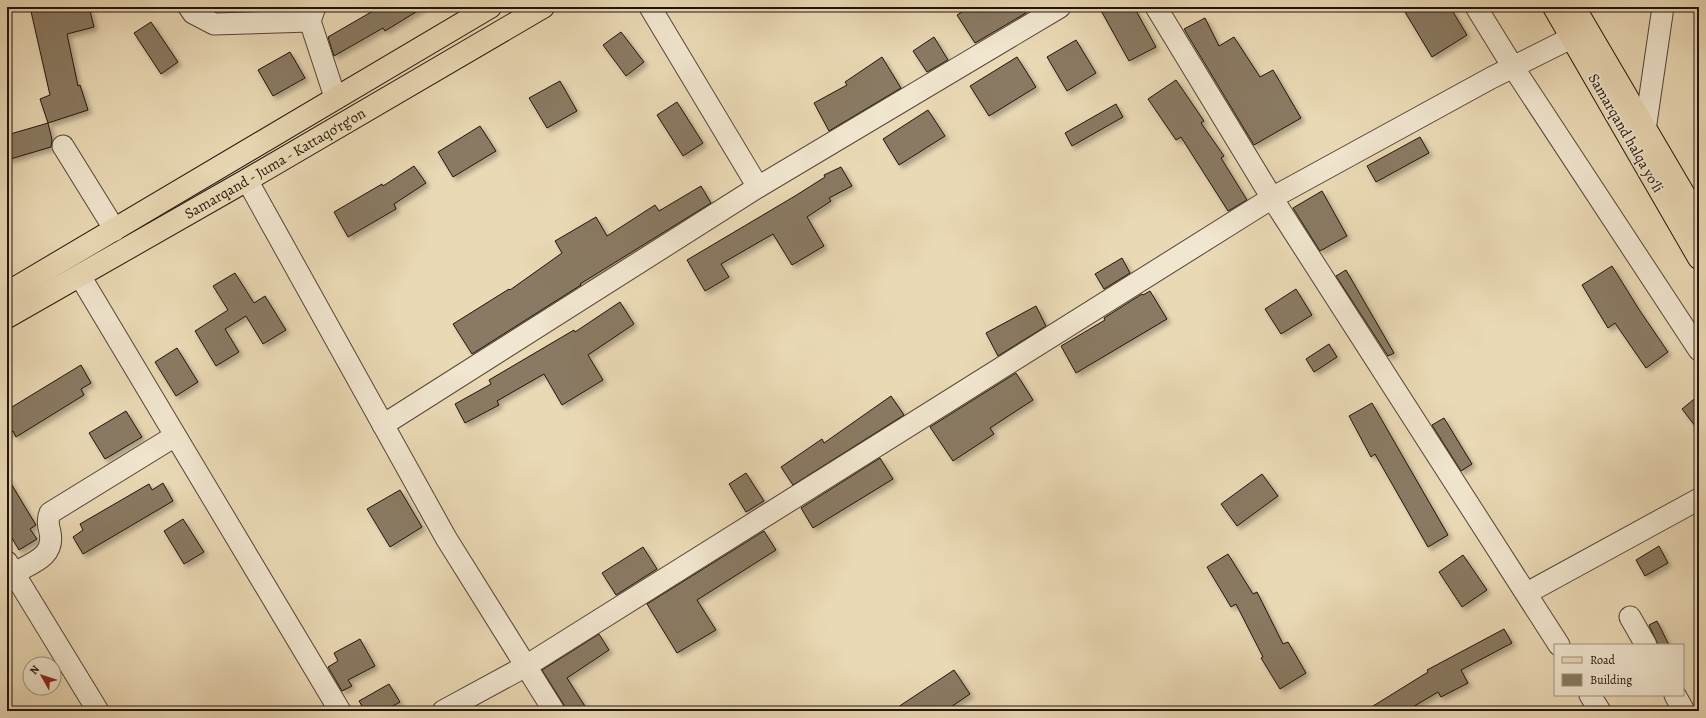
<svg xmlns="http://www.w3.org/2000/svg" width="1706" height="718" font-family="Alegreya,serif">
	<defs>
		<filter id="shadow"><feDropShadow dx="3.5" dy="3.5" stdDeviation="2" flood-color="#0004"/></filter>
	</defs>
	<rect width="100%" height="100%" fill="#ead9b5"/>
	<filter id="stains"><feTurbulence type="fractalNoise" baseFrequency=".005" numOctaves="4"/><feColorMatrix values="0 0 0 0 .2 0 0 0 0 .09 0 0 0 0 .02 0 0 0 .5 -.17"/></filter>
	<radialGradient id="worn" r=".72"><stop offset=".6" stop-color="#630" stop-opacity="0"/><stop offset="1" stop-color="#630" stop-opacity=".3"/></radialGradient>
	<g fill="#8a7a63" stroke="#21140b" filter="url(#shadow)">
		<polygon points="30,7 89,7 94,27 67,34 78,86 80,85 88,110 48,123 40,99 50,95"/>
		<polygon points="370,7 424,7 385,31 383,28 334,56 328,37 373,11"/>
		<polygon points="970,7 1022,7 1026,13 975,43 957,15"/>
		<polygon points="1099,7 1134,7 1156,47 1129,61"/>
		<polygon points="1402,7 1450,7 1467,35 1432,57"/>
		<polygon points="1205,18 1219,46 1234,37 1260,77 1273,70 1301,118 1254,145 1184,29"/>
		<polygon points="151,22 178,62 161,74 134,33"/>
		<polygon points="621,32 644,62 626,76 603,45"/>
		<polygon points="934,37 948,60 927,72 913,51"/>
		<polygon points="1076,40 1096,73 1067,91 1047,57"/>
		<polygon points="290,52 305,78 273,96 258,70"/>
		<polygon points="882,57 901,88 829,131 814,103 847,85 845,82"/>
		<polygon points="1017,57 1036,87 989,116 970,86"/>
		<polygon points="1176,80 1204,121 1201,123 1224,156 1221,158 1247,200 1228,211 1181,137 1176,140 1148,99"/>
		<polygon points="560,81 577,111 547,128 529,98"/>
		<polygon points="677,102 703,143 683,156 657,115"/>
		<polygon points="1116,104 1123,117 1072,146 1065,133"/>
		<polygon points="928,110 945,136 899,165 883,139"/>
		<polygon points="48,123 52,140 51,147 7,160 7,135"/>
		<polygon points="480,126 496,151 453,177 438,152"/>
		<polygon points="1420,137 1429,153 1376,182 1367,166"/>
		<polygon points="414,166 426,183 394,204 396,209 348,237 334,212 382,184 383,186"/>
		<polygon points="841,167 852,186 829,198 831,201 807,217 824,246 792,265 773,234 721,264 729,277 705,291 687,260 795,196 825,177 824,175"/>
		<polygon points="701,186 711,203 580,284 581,285 472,354 453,324 509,289 510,290 562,253 555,241 596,217 607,236 655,205 659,211"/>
		<polygon points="1322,191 1347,236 1320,251 1293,208"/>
		<polygon points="1122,258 1130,273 1104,289 1095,274"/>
		<polygon points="1612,266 1640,311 1668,352 1646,368 1615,323 1608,328 1582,285"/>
		<polygon points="1346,270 1394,353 1388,356 1336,276"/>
		<polygon points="235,273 254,303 265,296 286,330 263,344 246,316 225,329 239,352 216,366 195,331 228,310 213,286"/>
		<polygon points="1296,289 1312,315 1281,334 1265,309"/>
		<polygon points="1150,291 1167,319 1076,373 1061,346 1105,320 1104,318 1142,294 1143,295"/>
		<polygon points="620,302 634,324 588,355 603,380 562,405 544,374 497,401 499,405 465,423 455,404 491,384 489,380 574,330 575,332"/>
		<polygon points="1036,306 1046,326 998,356 986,333"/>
		<polygon points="1329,344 1337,357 1314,372 1306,359"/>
		<polygon points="177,348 198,382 176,396 155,362"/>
		<polygon points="81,365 91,383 81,389 84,395 16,437 13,431 7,434 7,410"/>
		<polygon points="1016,373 1033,400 990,428 994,434 953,461 930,427"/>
		<polygon points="1699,395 1699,431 1682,409"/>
		<polygon points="891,396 904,415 793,485 781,467 822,439 824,443"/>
		<polygon points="1372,403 1448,535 1428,547 1375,454 1371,457 1349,416"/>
		<polygon points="126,411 142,437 105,459 89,433"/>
		<polygon points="1444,418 1472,464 1461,471 1432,425"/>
		<polygon points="880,458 893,479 813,528 801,508"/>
		<polygon points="746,473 764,501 746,512 729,484"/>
		<polygon points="1262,474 1278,496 1237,526 1221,504"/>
		<polygon points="7,477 36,525 30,529 37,539 19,550 7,530"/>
		<polygon points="163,483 173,501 83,554 73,537 83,530 80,524 149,484 152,490"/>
		<polygon points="400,490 422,527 390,547 367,509"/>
		<polygon points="183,519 204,552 184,564 164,531"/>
		<polygon points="764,531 776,550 697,600 716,630 677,653 647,604"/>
		<polygon points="1659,546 1668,563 1645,576 1636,560"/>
		<polygon points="643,547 657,569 616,595 602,573"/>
		<polygon points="1228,554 1253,594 1257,592 1283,644 1288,642 1306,673 1280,689 1261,658 1263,657 1236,604 1231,607 1207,567"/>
		<polygon points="1463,555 1487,590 1462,607 1439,572"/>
		<polygon points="1657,621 1669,645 1658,645 1649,625"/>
		<polygon points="1504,629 1512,643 1461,670 1468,683 1441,697 1438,692 1406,711 1365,711 1428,672 1427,670"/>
		<polygon points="599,634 609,650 567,678 588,711 566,711 564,705 542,670"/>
		<polygon points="360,639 375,666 348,680 352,686 342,691 328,667 338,661 334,653"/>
		<polygon points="954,670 970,694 945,711 892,711"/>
		<polygon points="389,684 400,702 384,711 365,711 359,701"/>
	</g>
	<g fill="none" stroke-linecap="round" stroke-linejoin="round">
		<g stroke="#534536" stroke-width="23">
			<g id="minor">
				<polyline points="189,7 193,13 214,24 310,21"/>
				<polyline points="315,7 310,21 335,97"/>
				<polyline points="650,7 758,187"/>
				<polyline points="1156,7 1272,198 1559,645"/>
				<polyline points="1476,7 1513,67 1699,350"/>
				<polyline points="1645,130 1663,7"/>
				<polyline points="63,146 115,230"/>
				<polyline points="247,180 446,538 554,711"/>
				<polyline points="80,276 340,711"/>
				<polyline points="383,425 758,187 1060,7"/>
				<polyline points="7,562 98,711"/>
				<path d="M14,573c18,-10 41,-16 36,-41 -2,-7 -3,-13 0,-19l125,-77"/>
				<polyline points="1527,593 1699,499"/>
				<polyline points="1630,617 1646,645"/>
				<polyline points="1590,695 1600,711"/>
				<polyline points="1675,695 1684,711"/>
				<polyline points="443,711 526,666 1272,198 1491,78 1587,30"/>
			</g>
		</g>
		<g stroke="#21140b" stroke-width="24">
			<g id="major">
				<polyline points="7,293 490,7"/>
				<path id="s1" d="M7,317l240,-137 296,-173"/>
			</g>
		</g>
		<g stroke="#21140b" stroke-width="24">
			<g id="highway">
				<polyline points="1554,7 1699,258"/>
				<polyline points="1574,7 1699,220"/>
			</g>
		</g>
		<use href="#minor" stroke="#f1e6cf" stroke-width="21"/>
		<use href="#major" stroke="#ead9b5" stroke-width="22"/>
		<use href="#highway" stroke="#ead9b5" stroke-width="22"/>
	</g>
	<g text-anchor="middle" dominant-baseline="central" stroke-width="3.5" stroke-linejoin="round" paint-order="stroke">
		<g font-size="15" fill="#21140b" stroke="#f1e6cf">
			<text transform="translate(1626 133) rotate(60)">Samarqand halqa yoʻli</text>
			<text stroke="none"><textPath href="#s1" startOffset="309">Samarqand - Juma - Kattaqo‘rg‘on</textPath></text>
		</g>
	</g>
	<rect width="1706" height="718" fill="none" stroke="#ead9b5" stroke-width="24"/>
	<rect x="8" y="8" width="1690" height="702" fill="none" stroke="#21140b" stroke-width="2"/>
	<rect x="12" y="12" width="1682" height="694" fill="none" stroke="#21140b"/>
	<rect x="1554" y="644" width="130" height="52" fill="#f1e6cf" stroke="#9e9281"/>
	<rect x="1562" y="657" width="20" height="6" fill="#ead9b5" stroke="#9e9281"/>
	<text x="1590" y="664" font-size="12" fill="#21140b">Road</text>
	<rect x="1562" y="674" width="20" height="12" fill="#8a7a63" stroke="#9e9281"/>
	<text x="1590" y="684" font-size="12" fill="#21140b">Building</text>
	<g transform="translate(42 676) rotate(309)"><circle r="19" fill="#f1e6cf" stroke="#9e9281"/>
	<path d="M0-3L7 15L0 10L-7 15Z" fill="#8f2418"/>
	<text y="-6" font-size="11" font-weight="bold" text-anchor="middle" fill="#21140b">N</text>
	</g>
	<rect width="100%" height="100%" filter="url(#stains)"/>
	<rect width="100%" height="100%" fill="url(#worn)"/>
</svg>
